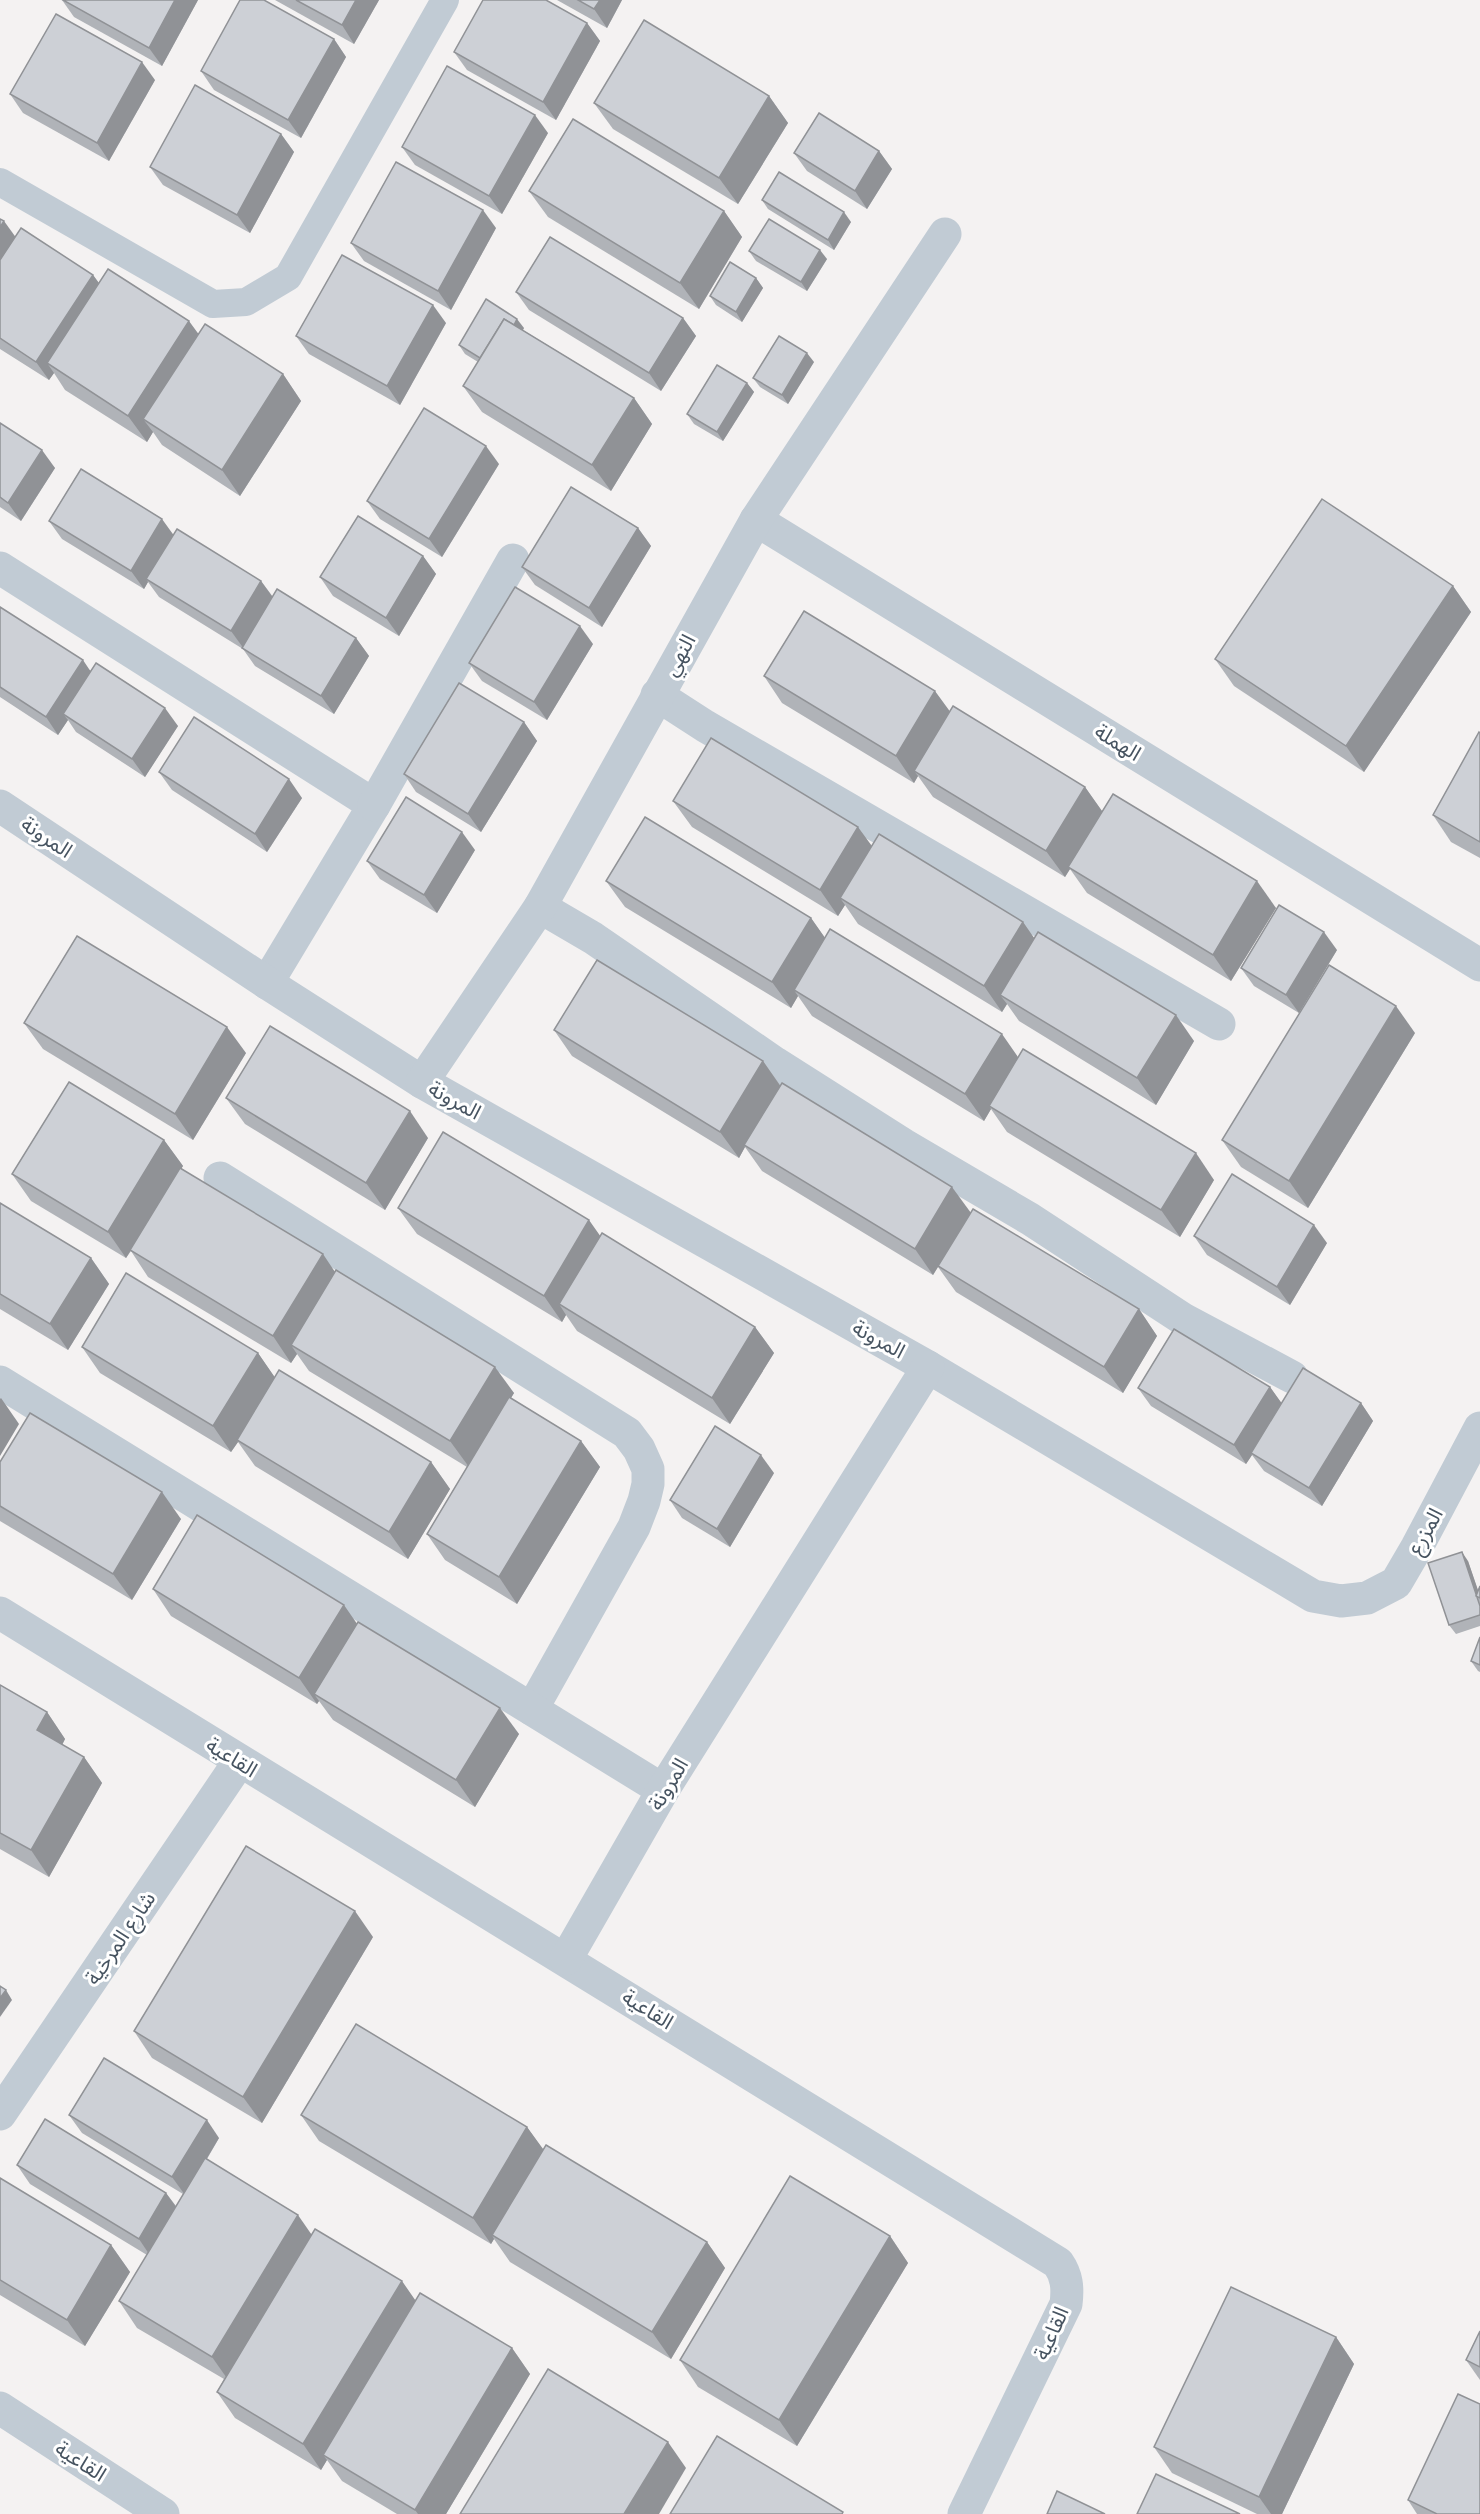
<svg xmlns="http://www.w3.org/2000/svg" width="1480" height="2514" font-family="Poppins,'Noto Sans Arabic',sans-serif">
	<rect width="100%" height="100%" fill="#f4f2f2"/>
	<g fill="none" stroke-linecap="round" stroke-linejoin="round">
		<polyline stroke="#c1cbd4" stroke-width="28" points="0,182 213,304 246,302 288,277 445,0"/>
		<g stroke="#c1cbd4" stroke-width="33">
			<polyline points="756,520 1480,965"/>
			<polyline points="0,568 374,805 267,983"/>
			<polyline points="657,695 705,726 1219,1024"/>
			<polyline points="374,805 513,560"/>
			<polyline points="0,806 267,983 422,1082 928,1367 1313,1596 1341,1601 1367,1598 1396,1583 1417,1547 1480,1428"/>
			<polyline points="540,907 593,938 775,1063 904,1145 1030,1219 1183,1319 1292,1377"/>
			<polyline points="422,1082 540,907 756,520 945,234"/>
			<polyline points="220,1178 627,1433 639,1449 648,1469 648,1484 644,1501 634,1527 532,1709"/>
			<polyline points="0,1382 663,1790"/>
			<path d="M0,1613l1058,650c9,13 10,25 8,41l-102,210"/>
			<polyline points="566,1959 663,1790 928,1367"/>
			<polyline points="0,2114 239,1762"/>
			<polyline points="0,2408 163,2514"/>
		</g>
	</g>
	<g fill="#b0b3b8">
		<polygon points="62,0 198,0 162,66 74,17"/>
		<polygon points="275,0 379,0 354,44"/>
		<polygon points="557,0 622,0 607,28"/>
		<polygon points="587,23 600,41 556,120 467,70 454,52"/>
		<polygon points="334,39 346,57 301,138 214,90 201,71"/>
		<polygon points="155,80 109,161 23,113 10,94"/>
		<polygon points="769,96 788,123 738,204 613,129 594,103"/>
		<polygon points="548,133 502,214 415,165 402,147"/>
		<polygon points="281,134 294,152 250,233 163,185 150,167"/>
		<polygon points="879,151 892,169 867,209 807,171 794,153"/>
		<polygon points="529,191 724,211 742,237 699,309 548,217"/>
		<polygon points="762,200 851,222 834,250 768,209"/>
		<polygon points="0,219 15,237 93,275 99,283 199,334 283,374 301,401 240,496 162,445 153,432 147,442 65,390 54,373 49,380 0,349"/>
		<polygon points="496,228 451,310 364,261 351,243"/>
		<polygon points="749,251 827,259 807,291 756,261"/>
		<polygon points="756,278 763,288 742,322 716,305 710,296"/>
		<polygon points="516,292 683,318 696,336 661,391 529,310"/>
		<polygon points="446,323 400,405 309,354 296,336"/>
		<polygon points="524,328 523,330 634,398 652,424 611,491 482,412 463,386 478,362 465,354 459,345"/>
		<polygon points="814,362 788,404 760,387 753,378"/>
		<polygon points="747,383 754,392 723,441 694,424 687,414"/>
		<polygon points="0,423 55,468 21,521 0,507"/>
		<polygon points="499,464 442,557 380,519 367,501"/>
		<polygon points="49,521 173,534 261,581 273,597 356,638 369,656 334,714 255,666 243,649 159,597 148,582 144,589 62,539"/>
		<polygon points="638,528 651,546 602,627 535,585 522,567"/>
		<polygon points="423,556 436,574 399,636 333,596 320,577"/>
		<polygon points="1453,586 1471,612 1364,772 1234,686 1215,659"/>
		<polygon points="0,607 91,671 178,726 145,777 76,732 68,720 58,735 0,697"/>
		<polygon points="593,644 547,720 482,681 469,663"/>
		<polygon points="764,676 950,711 1085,787 1102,811 1276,908 1231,981 1087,893 1070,869 1065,877 933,797 918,776 914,783 782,703"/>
		<polygon points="524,722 537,741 481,832 416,792 404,774"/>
		<polygon points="1480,733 1480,858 1451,842 1433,815"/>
		<polygon points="159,772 302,798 267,852 172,790"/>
		<polygon points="673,801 871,846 1023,922 1034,938 1194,1041 1156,1105 1019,1021 1007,1004 1002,1012 858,924 845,905 838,916 692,827"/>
		<polygon points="475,850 437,913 380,879 367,861"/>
		<polygon points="606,881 811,918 825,938 1214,1180 1180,1237 1007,1132 991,1109 984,1121 812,1016 798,996 791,1008 625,907"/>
		<polygon points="1337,950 1299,1013 1254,986 1241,968"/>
		<polygon points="24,1023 246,1053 193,1140 43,1049"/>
		<polygon points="554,1030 763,1061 780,1085 971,1213 1139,1309 1157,1336 1123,1393 956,1292 938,1267 933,1275 762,1171 745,1147 739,1158 572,1056"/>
		<polygon points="1415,1033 1308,1208 1241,1167 1222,1140"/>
		<polygon points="226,1098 428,1138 385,1210 245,1124"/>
		<polygon points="164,1140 183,1166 181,1168 514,1393 511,1398 581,1441 600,1467 517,1604 445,1560 427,1534 467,1467 309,1371 297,1354 291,1363 148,1277 131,1251 126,1258 31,1201 12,1174"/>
		<polygon points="0,1203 91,1258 109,1284 68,1350 0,1309"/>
		<polygon points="398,1208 600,1236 755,1327 774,1353 730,1424 577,1331 566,1315 562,1322 417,1234"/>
		<polygon points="1194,1236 1327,1243 1290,1305 1207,1255"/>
		<polygon points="82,1347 258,1353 275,1378 431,1462 450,1489 408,1559 255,1466 238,1442 231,1452 100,1373"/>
		<polygon points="1270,1387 1281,1403 1361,1403 1373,1421 1322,1506 1264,1471 1252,1455 1246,1464 1151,1406 1138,1388"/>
		<polygon points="0,1462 181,1519 132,1600 0,1521"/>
		<polygon points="774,1473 730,1547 682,1518 670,1500"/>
		<polygon points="1468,1561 1478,1591 1480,1586 1480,1626 1456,1634 1449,1625"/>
		<polygon points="153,1589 357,1624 519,1734 475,1807 333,1720 319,1701 317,1704 171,1616"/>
		<polygon points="1480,1637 1480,1672 1478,1671 1471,1661"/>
		<polygon points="0,1685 47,1712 65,1739 62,1745 84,1757 102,1783 49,1877 0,1849"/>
		<polygon points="373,1937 262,2123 152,2058 134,2031"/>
		<polygon points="69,2115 219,2138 207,2159 311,2234 416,2301 512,2348 530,2374 446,2514 397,2514 342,2481 327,2460 321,2470 235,2418 217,2392 224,2379 137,2328 119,2301 147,2255 30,2184 17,2165 166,2193 176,2206 183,2194 82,2133"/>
		<polygon points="301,2115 527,2127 543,2150 707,2242 725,2268 671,2359 510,2262 494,2239 491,2244 319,2141"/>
		<polygon points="0,2178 111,2245 130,2272 85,2346 0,2295"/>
		<polygon points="890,2236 908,2263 797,2446 698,2387 680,2360"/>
		<polygon points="1480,2331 1480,2380 1466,2360"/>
		<polygon points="1336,2337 1354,2364 1282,2514 1257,2514 1172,2473 1154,2447"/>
		<polygon points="1408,2500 1480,2514 1417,2514"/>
	</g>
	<g fill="#909296">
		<polygon points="175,0 198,0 162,66 149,48"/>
		<polygon points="356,0 379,0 354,44 342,25"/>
		<polygon points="600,0 622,0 607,28 594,9"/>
		<polygon points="587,23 600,41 556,120 543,102"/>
		<polygon points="334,39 346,57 301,138 288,120"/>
		<polygon points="142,62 155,80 109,161 97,143"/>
		<polygon points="769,96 788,123 738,204 719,178"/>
		<polygon points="535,115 548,133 502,214 489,196"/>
		<polygon points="281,134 294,152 250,233 237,215"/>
		<polygon points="879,151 892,169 867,209 855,191"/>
		<polygon points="483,210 496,228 451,310 438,291"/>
		<polygon points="724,211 742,237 699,309 680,283"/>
		<polygon points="844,212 851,222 834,250 828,240"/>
		<polygon points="4,221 17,239 0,265 0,227"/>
		<polygon points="820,250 827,259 807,291 801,282"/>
		<polygon points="93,275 106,293 47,363 54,373 49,380 36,362"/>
		<polygon points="756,278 763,288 742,322 736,312"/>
		<polygon points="433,305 446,323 400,405 387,386"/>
		<polygon points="683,318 696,336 661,391 649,373"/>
		<polygon points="517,319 524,328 497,373 490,363"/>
		<polygon points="189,321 208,347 143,419 153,432 147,442 128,416"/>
		<polygon points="807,353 814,362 788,404 782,395"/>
		<polygon points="283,374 301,401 240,496 222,470"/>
		<polygon points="747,383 754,392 723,441 717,432"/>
		<polygon points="634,398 652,424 611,491 592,465"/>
		<polygon points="486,446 499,464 442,557 429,539"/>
		<polygon points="42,450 55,468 21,521 8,503"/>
		<polygon points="162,519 175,537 146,579 148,582 144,589 131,571"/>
		<polygon points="638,528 651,546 602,627 589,608"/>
		<polygon points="423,556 436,574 399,636 386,618"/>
		<polygon points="261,581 274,599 244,649 231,631"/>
		<polygon points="1453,586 1471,612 1364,772 1346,746"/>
		<polygon points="580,626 593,644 547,720 534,702"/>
		<polygon points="356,638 369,656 334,714 321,696"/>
		<polygon points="83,660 95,678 63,714 68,720 58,735 46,717"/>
		<polygon points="935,691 954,717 914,771 918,776 914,783 896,756"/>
		<polygon points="165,708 178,726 145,777 132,759"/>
		<polygon points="524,722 537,741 481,832 468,814"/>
		<polygon points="289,779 302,798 267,852 255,834"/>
		<polygon points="1085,787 1104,814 1068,867 1070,869 1065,877 1046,851"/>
		<polygon points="858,827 877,853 840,898 845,905 838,916 820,890"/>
		<polygon points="462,832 475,850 437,913 424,895"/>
		<polygon points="1257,881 1276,908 1231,981 1213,955"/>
		<polygon points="811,918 830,945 794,990 798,996 791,1008 772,982"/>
		<polygon points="1023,922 1041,948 1000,995 1007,1004 1002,1012 984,986"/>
		<polygon points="1324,932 1337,950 1299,1013 1286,995"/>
		<polygon points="1396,1006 1415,1033 1308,1208 1289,1181"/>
		<polygon points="1176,1015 1194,1041 1156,1105 1137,1078"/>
		<polygon points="227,1027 246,1053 193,1140 175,1114"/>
		<polygon points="1002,1034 1020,1060 989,1106 991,1109 984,1121 965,1094"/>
		<polygon points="763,1061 781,1087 744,1145 745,1147 739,1158 720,1132"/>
		<polygon points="410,1111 428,1138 385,1210 366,1183"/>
		<polygon points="164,1140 183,1166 126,1258 108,1232"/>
		<polygon points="1196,1153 1214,1180 1180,1237 1161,1210"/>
		<polygon points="952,1187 971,1213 933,1275 915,1249"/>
		<polygon points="589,1220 608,1247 559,1304 566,1315 562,1322 544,1296"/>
		<polygon points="1314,1225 1327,1243 1290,1305 1277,1287"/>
		<polygon points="323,1254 341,1281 291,1345 297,1354 291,1363 273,1336"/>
		<polygon points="91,1258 109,1284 68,1350 50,1324"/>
		<polygon points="1139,1309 1157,1336 1123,1393 1104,1367"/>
		<polygon points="755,1327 774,1353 730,1424 712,1398"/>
		<polygon points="258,1353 276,1379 237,1440 238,1442 231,1452 213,1426"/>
		<polygon points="495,1367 514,1393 469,1467 450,1441"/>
		<polygon points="1270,1387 1283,1405 1251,1453 1252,1455 1246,1464 1234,1445"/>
		<polygon points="1,1398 19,1424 0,1456 0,1399"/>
		<polygon points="1361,1403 1373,1421 1322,1506 1309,1488"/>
		<polygon points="581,1441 600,1467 517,1604 499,1577"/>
		<polygon points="761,1455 774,1473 730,1547 717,1529"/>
		<polygon points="431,1462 450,1489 408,1559 389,1532"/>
		<polygon points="162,1492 181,1519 132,1600 113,1574"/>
		<polygon points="1462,1552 1468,1561 1480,1596 1477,1596"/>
		<polygon points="344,1605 362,1631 314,1694 319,1701 317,1704 299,1678"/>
		<polygon points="500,1708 519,1734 475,1807 456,1780"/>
		<polygon points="47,1712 65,1739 56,1757 37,1730"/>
		<polygon points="84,1757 102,1783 49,1877 31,1850"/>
		<polygon points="355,1911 373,1937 262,2123 243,2097"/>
		<polygon points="6,1990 12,2000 0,2017 0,1998"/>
		<polygon points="207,2120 219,2138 185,2195 172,2177"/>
		<polygon points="527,2127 546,2153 492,2235 494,2239 491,2244 473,2218"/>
		<polygon points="166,2193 179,2211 151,2257 139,2239"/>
		<polygon points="298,2215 316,2241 231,2384 212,2357"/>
		<polygon points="890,2236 908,2263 797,2446 779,2420"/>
		<polygon points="707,2242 725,2268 671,2359 652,2332"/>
		<polygon points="111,2245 130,2272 85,2346 67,2320"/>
		<polygon points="402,2281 420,2307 323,2455 327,2460 321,2470 303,2444"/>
		<polygon points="1336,2337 1354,2364 1282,2514 1271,2514 1259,2497"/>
		<polygon points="512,2348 530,2374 446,2514 418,2514 415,2510"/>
		<polygon points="668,2442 686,2468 659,2514 624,2514"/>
	</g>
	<g fill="#cdd0d6" stroke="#909296" stroke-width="1.5">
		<polygon points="63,0 175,0 149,48"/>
		<polygon points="240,0 264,0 334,39 288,120 201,71"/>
		<polygon points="296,0 356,0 342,25"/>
		<polygon points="483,0 546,0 587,23 543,102 454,52"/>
		<polygon points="578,0 600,0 594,9"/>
		<polygon points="56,14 142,62 97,143 10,94"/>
		<polygon points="644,20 769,96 719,178 594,103"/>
		<polygon points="447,66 535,115 489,196 402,147"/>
		<polygon points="195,85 281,134 237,215 150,167"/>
		<polygon points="819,113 879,151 855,191 794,153"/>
		<polygon points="573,119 724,211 680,283 529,191"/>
		<polygon points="396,162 483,210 438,291 351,243"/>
		<polygon points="779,172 844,212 828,240 762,200"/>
		<polygon points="0,219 4,221 0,227"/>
		<polygon points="769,219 820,250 801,282 749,251"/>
		<polygon points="21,228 93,275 36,362 0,338 0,260"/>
		<polygon points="550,237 683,318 649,373 516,292"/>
		<polygon points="342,255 433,305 387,386 296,336"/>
		<polygon points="730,262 756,278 736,312 710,296"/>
		<polygon points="108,269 189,321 128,416 47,363"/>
		<polygon points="486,299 517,319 514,325 504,319 480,358 459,345"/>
		<polygon points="504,319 634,398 592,465 463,386"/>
		<polygon points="205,324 283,374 222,470 143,419"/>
		<polygon points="779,336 807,353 782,395 753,378"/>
		<polygon points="717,365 747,383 717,432 687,414"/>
		<polygon points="424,408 486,446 429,539 367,501"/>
		<polygon points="0,423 42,450 8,503 0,497"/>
		<polygon points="81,469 162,519 131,571 49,521"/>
		<polygon points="571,487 638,528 589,608 522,567"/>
		<polygon points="1322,499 1453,586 1346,746 1215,659"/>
		<polygon points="358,516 423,556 386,618 320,577"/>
		<polygon points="177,529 261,581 231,631 146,579"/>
		<polygon points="515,587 580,626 534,702 469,663"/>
		<polygon points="277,589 356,638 321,696 242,648"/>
		<polygon points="0,607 83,660 46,717 0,687"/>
		<polygon points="804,611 935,691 896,756 764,676"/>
		<polygon points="96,663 165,708 132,759 63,714"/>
		<polygon points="459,683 524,722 468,814 404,774"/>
		<polygon points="953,706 1085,787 1046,851 914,771"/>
		<polygon points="194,717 289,779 255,834 159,772"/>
		<polygon points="1479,732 1480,733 1480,842 1433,815"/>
		<polygon points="711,738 858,827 820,890 673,801"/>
		<polygon points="1113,794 1257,881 1213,955 1068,867"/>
		<polygon points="406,797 462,832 424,895 367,861"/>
		<polygon points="645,817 811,918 772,982 606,881"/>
		<polygon points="879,834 1023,922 984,986 840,898"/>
		<polygon points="1279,905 1324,932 1286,995 1241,968"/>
		<polygon points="830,929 1002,1034 965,1094 794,990"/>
		<polygon points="1038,932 1176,1015 1137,1078 1000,995"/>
		<polygon points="77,936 227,1027 175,1114 24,1023"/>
		<polygon points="597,960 763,1061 720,1132 554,1030"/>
		<polygon points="1329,965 1396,1006 1289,1181 1222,1140"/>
		<polygon points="270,1026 410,1111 366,1183 226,1098"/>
		<polygon points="1023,1049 1196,1153 1161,1210 989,1106"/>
		<polygon points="69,1082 164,1140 108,1232 12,1174"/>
		<polygon points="782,1083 952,1187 915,1249 744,1145"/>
		<polygon points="443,1132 589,1220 544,1296 398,1208"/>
		<polygon points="180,1168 323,1254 273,1336 130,1250"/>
		<polygon points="1232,1174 1314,1225 1277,1287 1194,1236"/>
		<polygon points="0,1203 91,1258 50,1324 0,1294"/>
		<polygon points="973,1209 1139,1309 1104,1367 938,1266"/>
		<polygon points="602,1233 755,1327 712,1398 559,1304"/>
		<polygon points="336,1270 495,1367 450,1441 291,1345"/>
		<polygon points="126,1273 258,1353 213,1426 82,1347"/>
		<polygon points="1174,1329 1270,1387 1234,1445 1138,1388"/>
		<polygon points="1303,1368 1361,1403 1309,1488 1251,1453"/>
		<polygon points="279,1370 431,1462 389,1532 237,1440"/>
		<polygon points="509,1397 581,1441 499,1577 427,1534"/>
		<polygon points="30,1413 162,1492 113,1574 0,1506 0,1462"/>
		<polygon points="715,1426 761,1455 717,1529 670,1500"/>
		<polygon points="197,1515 344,1605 299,1678 153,1589"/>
		<polygon points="1462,1552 1480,1606 1480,1615 1449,1625 1428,1563"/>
		<polygon points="1480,1586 1480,1598 1476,1596"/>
		<polygon points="358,1622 500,1708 456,1780 314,1694"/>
		<polygon points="1480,1637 1480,1665 1471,1661"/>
		<polygon points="0,1685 47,1712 37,1730 84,1757 31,1850 0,1833"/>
		<polygon points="246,1846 355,1911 243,2097 134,2031"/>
		<polygon points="0,1986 6,1990 0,1998"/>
		<polygon points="356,2024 527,2127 473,2218 301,2115"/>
		<polygon points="104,2058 207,2120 172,2177 69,2115"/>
		<polygon points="45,2119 166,2193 139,2239 17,2165"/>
		<polygon points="546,2145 707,2242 652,2332 492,2235"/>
		<polygon points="205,2158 298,2215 212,2357 119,2301"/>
		<polygon points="790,2176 890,2236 779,2420 680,2360"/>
		<polygon points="0,2178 111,2245 67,2320 0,2280"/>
		<polygon points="315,2229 402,2281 303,2444 217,2392"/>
		<polygon points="1231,2287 1336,2337 1259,2497 1154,2447"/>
		<polygon points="420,2293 512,2348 415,2510 323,2455"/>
		<polygon points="1480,2331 1480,2367 1466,2360"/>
		<polygon points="548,2369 668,2442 624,2514 460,2514"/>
		<polygon points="1458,2394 1480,2404 1480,2514 1437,2514 1408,2500"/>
		<polygon points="717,2436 843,2512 842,2514 670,2514"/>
		<polygon points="1156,2474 1240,2514 1137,2514"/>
		<polygon points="1057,2491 1105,2514 1047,2514"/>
	</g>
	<g text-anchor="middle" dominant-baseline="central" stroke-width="6" stroke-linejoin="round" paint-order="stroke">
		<g font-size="21" fill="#475461" stroke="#fff">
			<text transform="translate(679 655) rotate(-61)">النهي</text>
			<text transform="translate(1118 742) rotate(32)">الهملة</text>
			<text transform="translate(47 837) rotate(34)">المرونة</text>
			<text transform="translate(455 1100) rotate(29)">المرونة</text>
			<text transform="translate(879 1339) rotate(29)">المرونة</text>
			<text transform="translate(1425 1531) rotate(-61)">المزرع</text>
			<text transform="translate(232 1757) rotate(32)">القاعية</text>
			<text transform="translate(668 1784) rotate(-59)">المرونة</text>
			<text transform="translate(120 1938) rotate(-56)">شارع المرخية</text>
			<text transform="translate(648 2009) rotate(32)">القاعية</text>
			<text transform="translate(1051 2333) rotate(-66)">القاعية</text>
			<text transform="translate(81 2461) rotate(33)">القاعية</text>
		</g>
	</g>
</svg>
